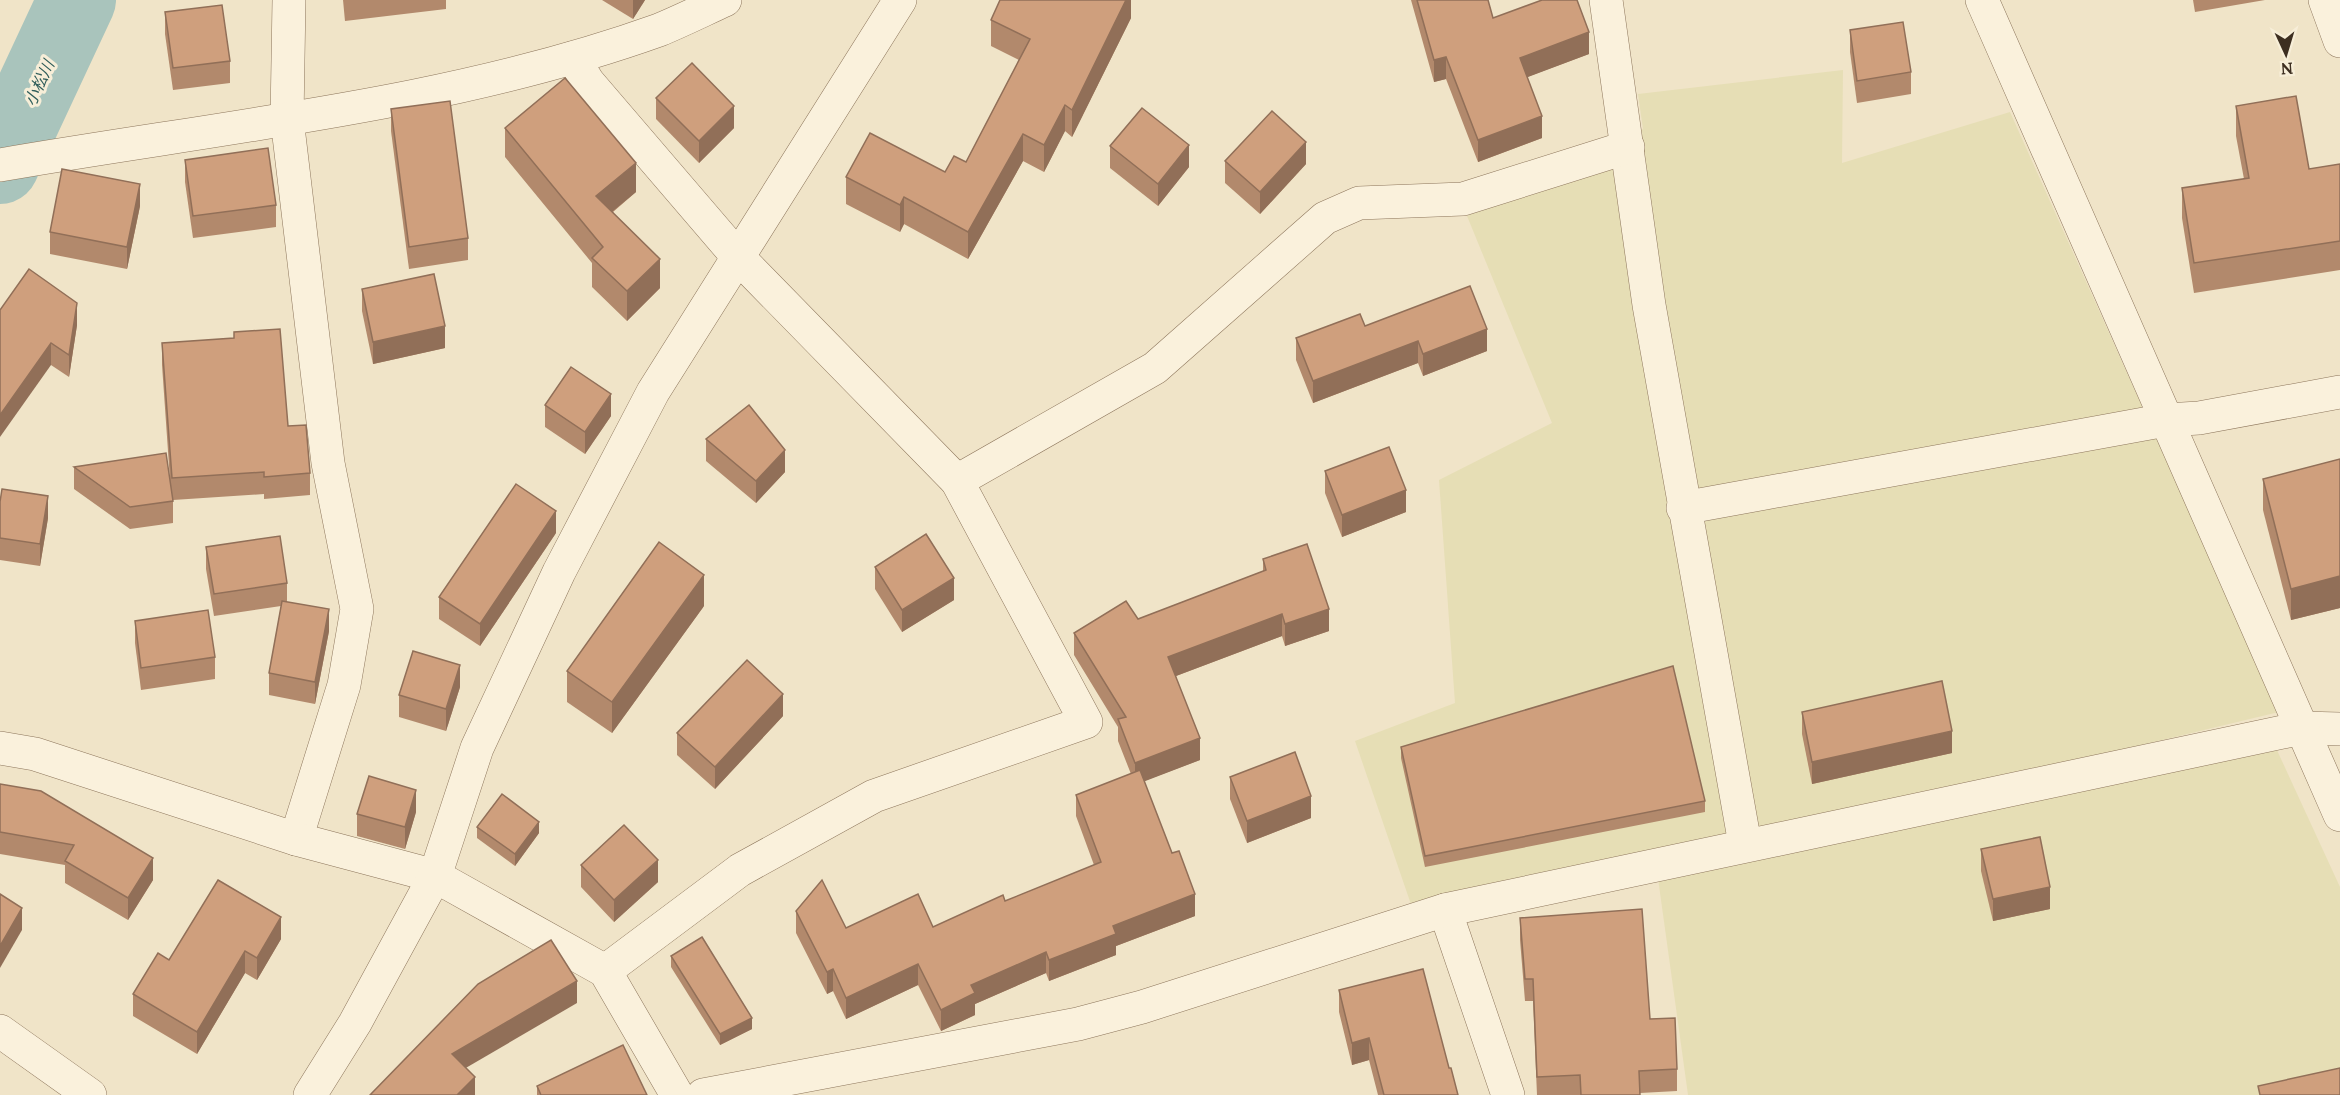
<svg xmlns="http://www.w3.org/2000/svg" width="2340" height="1095" font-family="Lora,'Noto Sans JP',serif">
	<rect width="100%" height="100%" fill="#f0e4c8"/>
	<g fill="#e6deb5">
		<polygon points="1843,70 1842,163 2010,112 2279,712 1416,919 1355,741 1455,703 1439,480 1552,423 1467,216 1643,129 1638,94"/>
		<polygon points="2276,748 2340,887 2340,1095 1688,1095 1656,864"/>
	</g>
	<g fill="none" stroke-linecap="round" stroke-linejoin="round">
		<polyline stroke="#a9c4bc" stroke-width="78" points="0,165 77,0"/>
		<g stroke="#8d765c" stroke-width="34">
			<g id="minor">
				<polyline points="289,0 287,119 328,463 357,609 344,685 296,839"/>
				<polyline points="1606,0 1649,305 1745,844"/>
				<polyline points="2325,0 2340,41"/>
				<polyline points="573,58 588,82 738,257 957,481 1086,722 874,796 740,870 605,971"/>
				<path d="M0,165c218,-38 450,-60 659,-135 22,-9 44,-20 66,-30"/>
				<polyline points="957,481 1155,368 1325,218 1359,203 1463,199 1628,147"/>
				<polyline points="1683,508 2166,420 2199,418 2340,392"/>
				<polyline points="0,748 35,754 296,839 435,876 605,971 677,1095"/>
				<polyline points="1445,910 1508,1095"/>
				<polyline points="0,1031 90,1095"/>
				<polyline points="310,1095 355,1023 435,876 477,748 559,572 653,392 900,0"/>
				<polyline points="703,1095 1078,1024 1142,1007 1445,910 2302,728 2340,729"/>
			</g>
		</g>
		<g stroke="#8d765c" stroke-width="34">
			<polyline id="tertiary" points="1982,0 2340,815"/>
		</g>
		<use href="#minor" stroke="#faf1dc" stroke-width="33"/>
		<use href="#tertiary" stroke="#faf1dc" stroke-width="33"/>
	</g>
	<g fill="#b2896c">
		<polygon points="343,0 446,0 446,9 345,21"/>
		<polygon points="602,0 645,0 633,19"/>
		<polygon points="1131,0 1131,18 1072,137 1065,131 1044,172 1023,161 968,259 904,224 900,232 846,204 846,177 945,172 966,162 1019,60 991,46 991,20"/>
		<polygon points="1411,0 1488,0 1493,18 1589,54 1527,77 1542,138 1478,162 1446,79 1434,82"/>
		<polygon points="2193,0 2265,0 2195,12"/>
		<polygon points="165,12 230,61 230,83 173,90 165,34"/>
		<polygon points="1850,30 1911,72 1911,94 1857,103 1850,52"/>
		<polygon points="656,98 734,128 699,163 656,119"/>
		<polygon points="2236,106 2309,169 2340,164 2340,270 2194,293 2182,218 2182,188 2244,179 2236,136"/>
		<polygon points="391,109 468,238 468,260 409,269 391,131"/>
		<polygon points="505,128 636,192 613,212 660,288 627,321 592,287 592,263 505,157"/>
		<polygon points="1110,146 1189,167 1158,206 1110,168"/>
		<polygon points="185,160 276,205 276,227 193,238 185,182"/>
		<polygon points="1225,161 1306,164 1260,214 1225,183"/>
		<polygon points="140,206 127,269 50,254 50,232"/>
		<polygon points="362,289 445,348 373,364 362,311"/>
		<polygon points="0,310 77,325 69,377 51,365"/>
		<polygon points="1365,326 1487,351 1423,376 1418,363 1313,403 1296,360 1296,338"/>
		<polygon points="234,332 288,426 310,473 310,495 264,499 264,494 173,500 173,523 130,529 74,489 74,467 170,480 162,365 162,343 234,338"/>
		<polygon points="545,405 611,416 585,454 545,427"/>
		<polygon points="706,439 785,472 756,503 706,461"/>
		<polygon points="2340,459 2340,608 2291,620 2263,510 2263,479"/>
		<polygon points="1325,471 1406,512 1342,537 1325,493"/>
		<polygon points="0,502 48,518 40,566 0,560"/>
		<polygon points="556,533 480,646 439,619 439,597"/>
		<polygon points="206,547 287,583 287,602 329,631 315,704 269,695 269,673 281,606 214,616 206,569"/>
		<polygon points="1263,559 1329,631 1285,646 1282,636 1176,676 1200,760 1144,781 1195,916 1116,946 1116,955 1049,981 1046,973 975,1004 975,1015 941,1031 918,985 846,1019 833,991 827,994 796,933 796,911 846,928 933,927 1005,901 1094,865 1076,816 1076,795 1131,774 1118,741 1118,727 1074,655 1074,633 1138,619 1263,571"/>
		<polygon points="875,567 954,600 902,632 875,589"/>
		<polygon points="704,606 612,733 567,702 567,671"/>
		<polygon points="135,621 215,657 215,679 141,690 135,643"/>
		<polygon points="460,687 446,731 399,717 399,695"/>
		<polygon points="1802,712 1952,753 1812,784 1802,734"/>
		<polygon points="783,716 715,789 677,755 677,733"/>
		<polygon points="1401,747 1705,801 1705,812 1425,867 1401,758"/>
		<polygon points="1230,777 1311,818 1247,843 1230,799"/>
		<polygon points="0,784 153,880 128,920 65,883 65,865 0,854"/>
		<polygon points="416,812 405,849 357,836 357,814"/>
		<polygon points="477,827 539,833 515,866 477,838"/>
		<polygon points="1981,849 2050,909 1993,921 1981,871"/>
		<polygon points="581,865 658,882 614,922 581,887"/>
		<polygon points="1520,918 1650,1019 1677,1069 1677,1091 1640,1093 1640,1095 1537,1095 1533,1001 1525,1001 1520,940"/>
		<polygon points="281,939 257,980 245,973 197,1054 133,1016 133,994 169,960"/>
		<polygon points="671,956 752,1029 720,1045 671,967"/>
		<polygon points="1339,990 1449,1068 1458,1095 1378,1095 1369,1060 1352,1065 1339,1012"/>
		<polygon points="537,1086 647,1095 537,1095"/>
	</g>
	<g fill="#916f58">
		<polygon points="633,0 645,0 633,19"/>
		<polygon points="1126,0 1131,0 1131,18 1072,137 1072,110"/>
		<polygon points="1589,32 1589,54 1520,80 1520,58"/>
		<polygon points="1446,57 1446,79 1434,82 1434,60"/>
		<polygon points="1065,105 1065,131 1044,172 1044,145"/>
		<polygon points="734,106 734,128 699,163 699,141"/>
		<polygon points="1542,116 1542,138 1478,162 1478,140"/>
		<polygon points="1023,134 1023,161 968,259 968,232"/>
		<polygon points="1306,142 1306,164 1260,214 1260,192"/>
		<polygon points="1189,145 1189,167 1158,206 1158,184"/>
		<polygon points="636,163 636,192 596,225 596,196"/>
		<polygon points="140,184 140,206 127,269 127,247"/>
		<polygon points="904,197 904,224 900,232 900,205"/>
		<polygon points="660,259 660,288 627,321 627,291"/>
		<polygon points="77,303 77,325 69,377 69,355"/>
		<polygon points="445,326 445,348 373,364 373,342"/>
		<polygon points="1487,329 1487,351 1423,376 1423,354"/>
		<polygon points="1418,341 1418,363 1313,403 1313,381"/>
		<polygon points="51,343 51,365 0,437 0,415"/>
		<polygon points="611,394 611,416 585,454 585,432"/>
		<polygon points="785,450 785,472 756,503 756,481"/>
		<polygon points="1406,490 1406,512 1342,537 1342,515"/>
		<polygon points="48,496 48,518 40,566 40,544"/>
		<polygon points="556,511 556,533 480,646 480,624"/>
		<polygon points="704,575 704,606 612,733 612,702"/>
		<polygon points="2340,576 2340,608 2291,620 2291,589"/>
		<polygon points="954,578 954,600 902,632 902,610"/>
		<polygon points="329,609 329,631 315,704 315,682"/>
		<polygon points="1329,609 1329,631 1285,646 1285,624"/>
		<polygon points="1282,614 1282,636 1168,679 1168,657"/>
		<polygon points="460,665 460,687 446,731 446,709"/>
		<polygon points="783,694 783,716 715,789 715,767"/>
		<polygon points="1952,731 1952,753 1812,784 1812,762"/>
		<polygon points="1200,738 1200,760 1135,785 1135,763"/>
		<polygon points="416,790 416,812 405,849 405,827"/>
		<polygon points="1311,796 1311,818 1247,843 1247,821"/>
		<polygon points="539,822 539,833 515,866 515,854"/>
		<polygon points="153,858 153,880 128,920 128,898"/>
		<polygon points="658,860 658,882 614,922 614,900"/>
		<polygon points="2050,887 2050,909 1993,921 1993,899"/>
		<polygon points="1195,894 1195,916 1116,946 1116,955 1049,981 1049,960 1113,926"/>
		<polygon points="22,908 22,930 0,968 0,946"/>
		<polygon points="281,917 281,939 257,980 257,958"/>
		<polygon points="245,951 245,973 197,1054 197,1032"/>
		<polygon points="1046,952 1046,973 975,1004 975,1015 941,1031 941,1010 971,985"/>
		<polygon points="918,964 918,985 846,1019 846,998"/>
		<polygon points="833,969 833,991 827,994 827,972"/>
		<polygon points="577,981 577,1003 452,1076 452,1054"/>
		<polygon points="752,1018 752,1029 720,1045 720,1034"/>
		<polygon points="1369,1038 1369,1060 1352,1065 1352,1043"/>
		<polygon points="475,1077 475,1095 457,1095"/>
	</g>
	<g fill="#cf9f7d" stroke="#916f58" stroke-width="1.5">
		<polygon points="1000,0 1126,0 1072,110 1065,105 1044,145 1023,134 968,232 904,197 900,205 846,177 870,133 945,172 954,156 966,162 1030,39 991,20"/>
		<polygon points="1417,0 1488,0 1493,18 1542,0 1577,0 1589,32 1520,58 1542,116 1478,140 1446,57 1434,60"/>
		<polygon points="222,5 230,61 173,68 165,12"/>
		<polygon points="1903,22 1911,72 1857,81 1850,30"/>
		<polygon points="692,63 734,106 699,141 656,98"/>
		<polygon points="565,78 636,163 596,196 660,259 627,291 592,258 603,247 505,128"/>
		<polygon points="2296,96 2309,169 2340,164 2340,241 2194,263 2182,188 2249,178 2236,106"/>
		<polygon points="450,101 468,238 409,247 391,109"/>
		<polygon points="1142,108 1189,145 1158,184 1110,146"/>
		<polygon points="1272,111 1306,142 1260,192 1225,161"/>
		<polygon points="268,148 276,205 193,216 185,160"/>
		<polygon points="62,169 140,184 127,247 50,232"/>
		<polygon points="29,269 77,303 69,355 51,343 0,415 0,310"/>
		<polygon points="434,274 445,326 373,342 362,289"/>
		<polygon points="1470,286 1487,329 1423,354 1418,341 1313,381 1296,338 1360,314 1365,326"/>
		<polygon points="280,329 288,426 306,425 310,473 264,477 264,472 172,478 162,343 234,338 234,332"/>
		<polygon points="571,367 611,394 585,432 545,405"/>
		<polygon points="749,405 785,450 756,481 706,439"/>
		<polygon points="1389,447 1406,490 1342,515 1325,471"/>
		<polygon points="166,453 173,501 130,507 74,467"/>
		<polygon points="2340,459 2340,576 2291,589 2263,479"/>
		<polygon points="516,484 556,511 480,624 439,597"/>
		<polygon points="2,489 48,496 40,544 0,538 0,502"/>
		<polygon points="926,534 954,578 902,610 875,567"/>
		<polygon points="280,536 287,583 214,594 206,547"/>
		<polygon points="659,542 704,575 612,702 567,671"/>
		<polygon points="1307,544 1329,609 1285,624 1282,614 1168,657 1200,738 1135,763 1118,719 1126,717 1074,633 1126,601 1138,619 1266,570 1263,559"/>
		<polygon points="282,601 329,609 315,682 269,673"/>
		<polygon points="208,610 215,657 141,668 135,621"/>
		<polygon points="413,651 460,665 446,709 399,695"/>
		<polygon points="747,660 783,694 715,767 677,733"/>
		<polygon points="1673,666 1705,801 1425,856 1401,747"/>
		<polygon points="1942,681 1952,731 1812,762 1802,712"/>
		<polygon points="1295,752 1311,796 1247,821 1230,777"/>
		<polygon points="1140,770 1172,853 1179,851 1195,894 1113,926 1116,934 1049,960 1046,952 971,985 975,993 941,1010 918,964 846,998 833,969 827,972 796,911 822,880 846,928 918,894 933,927 1003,895 1005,901 1101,862 1076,795"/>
		<polygon points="369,776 416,790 405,827 357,814"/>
		<polygon points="0,784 41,791 153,858 128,898 65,861 74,845 0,832"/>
		<polygon points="502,794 539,822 515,854 477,827"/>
		<polygon points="624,825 658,860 614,900 581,865"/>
		<polygon points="2040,837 2050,887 1993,899 1981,849"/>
		<polygon points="218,880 281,917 257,958 245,951 197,1032 133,994 158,953 169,960"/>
		<polygon points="0,894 22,908 0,946"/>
		<polygon points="1642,909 1650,1019 1675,1018 1677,1069 1639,1071 1640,1095 1581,1095 1580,1075 1537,1077 1533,979 1525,979 1520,918"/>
		<polygon points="702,937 752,1018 720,1034 671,956"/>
		<polygon points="551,940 577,981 452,1054 475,1077 457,1095 370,1095 478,984"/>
		<polygon points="1423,969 1449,1068 1451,1068 1458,1095 1384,1095 1369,1038 1352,1043 1339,990"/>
		<polygon points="623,1045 647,1095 541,1095 537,1086"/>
		<polygon points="2340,1068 2340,1095 2260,1095 2258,1086"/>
	</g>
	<g text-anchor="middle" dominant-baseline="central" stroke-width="6" stroke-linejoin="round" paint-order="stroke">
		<g font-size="16" font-style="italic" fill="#2f5d5a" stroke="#f7eed8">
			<text transform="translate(39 83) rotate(-65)">小松川</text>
		</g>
	</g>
	<g transform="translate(2286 54) rotate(176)" stroke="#f7eed8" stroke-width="4.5" paint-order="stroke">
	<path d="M0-4.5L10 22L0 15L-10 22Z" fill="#3d2e20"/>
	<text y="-9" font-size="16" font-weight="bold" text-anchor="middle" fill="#3d2e20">N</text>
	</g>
</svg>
